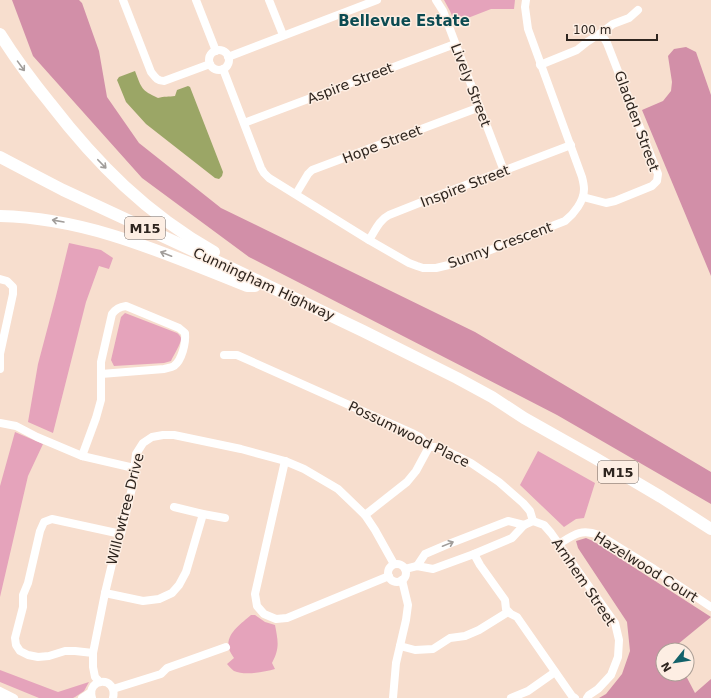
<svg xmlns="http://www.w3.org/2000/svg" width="711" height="698" font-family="'DejaVu Sans',sans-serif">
	<rect width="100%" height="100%" fill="#f7dece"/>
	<g fill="#e5a3bb">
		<polygon points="444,0 515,0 514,9 491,9 455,23 450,11"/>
		<polygon points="69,243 101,250 113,258 109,269 99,266 86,302 53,433 28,422 38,364 56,296"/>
		<path d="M125,313l52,20c2,2 4,3 4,6 0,5 -8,17 -10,22l-7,2 -50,3 -3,-6 10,-43z"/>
		<polygon points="15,432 43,444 28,476 0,597 0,486"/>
		<polygon points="538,451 595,483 584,518 576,519 564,527 520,485"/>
		<path d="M251,615h4l10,7 10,3c3,16 5,23 -3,38l3,6c-11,3 -30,7 -41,2 -3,-2 -5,-5 -7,-7l7,-6c-2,-3 -4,-6 -5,-9 -4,-15 12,-25 22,-34z"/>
		<polygon points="0,670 58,692 89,682 84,691 75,697 73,698 39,698 0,682"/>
	</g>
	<g fill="#d28fa8">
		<polygon points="12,0 79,0 82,3 99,51 107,97 139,143 221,208 475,332 711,472 711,504 557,415 249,257 142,178 33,56"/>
		<polygon points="686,47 696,52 711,95 711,276 642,110 663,101 671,91 672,82 668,56 674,49"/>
		<polygon points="586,538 593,541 711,617 672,649 672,650 663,650 663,674 685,674 695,693 711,679 711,698 599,698 606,694 622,674 630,651 627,622 578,548 576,541"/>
	</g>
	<path fill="#9ba666" d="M135,71c7,18 6,19 23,27 6,-2 11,-1 17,-2l2,-6 11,-4 2,1 33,85 -1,4 -3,3 -4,-1 -69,-54 -20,-22 -9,-22 2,-3z"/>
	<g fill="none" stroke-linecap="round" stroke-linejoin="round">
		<g stroke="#fff" stroke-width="8">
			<path d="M123,0l28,72c4,5 6,9 13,9l46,-17"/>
			<polyline points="196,0 216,51"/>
			<polyline points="269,0 283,35"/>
			<polyline points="436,0 443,11 504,171"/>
			<circle cx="219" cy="60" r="10"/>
			<polyline points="228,57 377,0"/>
			<polyline points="540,65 577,50 587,42 601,33 613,24 629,18 638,10"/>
			<path d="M223,69l38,99 3,5 5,5 100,62 40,23 8,3 6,2h13l21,-5 108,-42c9,-7 19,-20 19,-32 0,-4 -1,-8 -2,-12l-54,-148 -3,-22 1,-7"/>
			<polyline points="244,123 455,44"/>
			<polyline points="296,194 308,174 312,170 480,107"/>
			<polyline points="583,197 606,203 615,201 652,186 657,181 658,174 607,43 601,33"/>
			<path d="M369,240c6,-9 10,-20 20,-25l53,-21 129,-49"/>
			<polyline points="0,279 7,281 13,287 13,294 0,354 0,369"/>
			<polyline points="224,355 237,355 414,434 420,437 429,447 435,447 443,449 471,463 499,482 523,503 530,511 533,521"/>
			<polyline points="0,423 16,426 37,437 82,456 134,468"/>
			<path d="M82,456l14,-38 5,-18v-38l11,-48c4,-5 7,-7 14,-8l53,22 6,5c1,10 -3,27 -11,33 -3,2 -7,2 -10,3l-63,5"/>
			<polyline points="285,461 255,594 257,606 264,614 276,619 287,618 389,576"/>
			<polyline points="174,507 203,514 225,518"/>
			<polyline points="365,515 407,482 416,471 429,447"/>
			<path d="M559,544c14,-9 22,-16 40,-9l55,34 57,38"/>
			<polyline points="474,554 480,565 505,600 506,609 511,614 517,617 572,696 575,698"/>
			<circle cx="397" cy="573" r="9"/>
			<polyline points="417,566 425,554 446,545 508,521 524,525"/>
			<polyline points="405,569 417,566 433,569 474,554 512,538 524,525 533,521 544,525 551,533 615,623 619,640 618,657 611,675 598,689 589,695 587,698"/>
			<polyline points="105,593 143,601 159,599 172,593 179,585 186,572 203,514"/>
			<polyline points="400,646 415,650 433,649 450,638 465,636 479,630 508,612"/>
			<polyline points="93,653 75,651 65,651 49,656 38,657 28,655 20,651 16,645 15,638 23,607 23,595 28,583 40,531 44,522 52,519 121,534"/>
			<polyline points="100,682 95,677 93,667 93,653 105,593 117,543 121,534 132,488 136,454 143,443 152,437 163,435 174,435 241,449 285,461 304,469 338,489 365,515 375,530 394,564"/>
			<polyline points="113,689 161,674 167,668 226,647"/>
			<polyline points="0,691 14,698"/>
			<polyline points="0,698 1,698"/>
			<polyline points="82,698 91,692"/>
			<path d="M92,698c-6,-21 26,-22 21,0"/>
			<polyline points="393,698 396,663 406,620 408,605 402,580"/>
			<polyline points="511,698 528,691 555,672"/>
		</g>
		<g stroke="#fff" stroke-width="12">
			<path d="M0,34c15,24 32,47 50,69 47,61 97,111 164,149"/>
			<polyline points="0,157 38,177 63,190 231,268 363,331 457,378 492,397 524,418 595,458 661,497 711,529"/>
			<path d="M0,216c89,2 166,38 247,70h8"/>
		</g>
	</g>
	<defs><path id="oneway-shaft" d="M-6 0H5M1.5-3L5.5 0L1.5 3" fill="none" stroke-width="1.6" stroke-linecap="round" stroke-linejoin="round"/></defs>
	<g stroke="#a19d9a">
		<use href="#oneway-shaft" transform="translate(21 66) rotate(54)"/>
		<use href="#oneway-shaft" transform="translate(102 164) rotate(46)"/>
		<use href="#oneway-shaft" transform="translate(58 221) rotate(-170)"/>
		<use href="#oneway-shaft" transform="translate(166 254) rotate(-159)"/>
		<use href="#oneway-shaft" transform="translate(448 544) rotate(-22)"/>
	</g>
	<g text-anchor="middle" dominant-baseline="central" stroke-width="3" stroke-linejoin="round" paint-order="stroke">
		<g fill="#fdeee3" stroke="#6c615a" stroke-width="1">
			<rect x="125" y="217" width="40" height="22" rx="3"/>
			<rect x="598" y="461" width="40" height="22" rx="3"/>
		</g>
		<g font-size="13" font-weight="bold" fill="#2e251f">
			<text x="145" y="228">M15</text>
			<text x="618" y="472">M15</text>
		</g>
		<g font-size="14" fill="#2e251f" stroke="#fdeee3">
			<text transform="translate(350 83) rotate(-21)">Aspire Street</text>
			<text transform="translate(471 85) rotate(69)">Lively Street</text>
			<text transform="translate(637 121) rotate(70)">Gladden Street</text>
			<text transform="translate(382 144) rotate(-21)">Hope Street</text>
			<text transform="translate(465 186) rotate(-21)">Inspire Street</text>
			<text transform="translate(500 245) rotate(-20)">Sunny Crescent</text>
			<text transform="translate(264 284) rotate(25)">Cunningham Highway</text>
			<text transform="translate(409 434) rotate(26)">Possumwood Place</text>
			<text transform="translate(125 509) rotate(-76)">Willowtree Drive</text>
			<text transform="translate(646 567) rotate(32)">Hazelwood Court</text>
			<text transform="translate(584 582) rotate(56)">Arnhem Street</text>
		</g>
		<g font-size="15" font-weight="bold" fill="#0c4b52" stroke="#fdeee3">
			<text x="404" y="21">Bellevue Estate</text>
		</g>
	</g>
	<g transform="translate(675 662) rotate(240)"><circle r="19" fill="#fdeee3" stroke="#aa9e95"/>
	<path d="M0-3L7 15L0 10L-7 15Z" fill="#13626a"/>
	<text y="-6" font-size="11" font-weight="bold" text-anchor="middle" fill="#2e251f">N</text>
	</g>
	<path d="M567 34v6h90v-6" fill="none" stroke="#2e251f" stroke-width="2"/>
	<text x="573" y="34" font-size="12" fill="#2e251f" stroke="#fdeee3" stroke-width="3" paint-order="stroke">100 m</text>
</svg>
